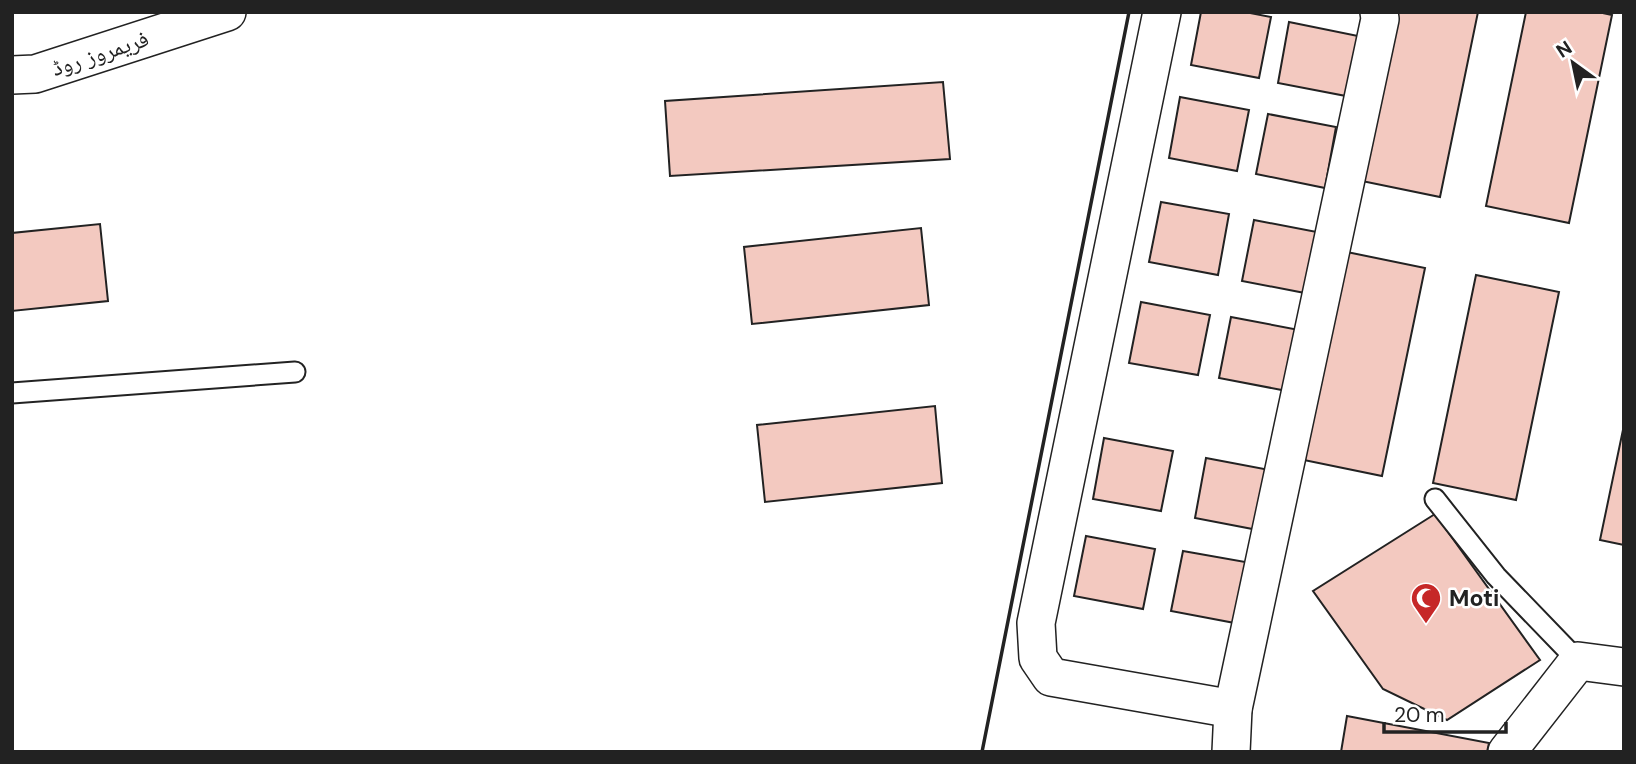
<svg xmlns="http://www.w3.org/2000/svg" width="1636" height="764" font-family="'DM Sans','Noto Naskh Arabic',sans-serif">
	<rect width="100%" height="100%" fill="#fff"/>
	<g fill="#f3c9c0" stroke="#222" stroke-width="2">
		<polygon points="1201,12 1245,12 1271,17 1259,78 1191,65"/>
		<polygon points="1392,12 1478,12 1440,197 1357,180"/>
		<polygon points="1526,12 1598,12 1612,15 1569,223 1486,206"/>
		<polygon points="1289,22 1358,36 1346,96 1278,83"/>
		<polygon points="943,82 950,159 670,176 665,101"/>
		<polygon points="1180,97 1249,110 1237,171 1169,158"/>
		<polygon points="1268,114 1336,127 1325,188 1256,174"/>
		<polygon points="1161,202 1229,214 1218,275 1149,262"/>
		<polygon points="1254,220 1322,233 1310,294 1242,281"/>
		<polygon points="100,224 108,301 12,311 12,233"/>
		<polygon points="921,228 929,305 752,324 744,247"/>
		<polygon points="1342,251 1425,268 1382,476 1299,459"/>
		<polygon points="1476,275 1559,292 1516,500 1433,483"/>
		<polygon points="1141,302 1210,315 1198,375 1129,363"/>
		<polygon points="1231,317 1299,330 1287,391 1219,378"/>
		<polygon points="935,406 942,483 765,502 757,425"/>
		<polygon points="1624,425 1624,545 1600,540"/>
		<polygon points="1104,438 1173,451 1161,511 1093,499"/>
		<polygon points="1206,458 1275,471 1263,531 1195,518"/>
		<polygon points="1435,514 1540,660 1447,720 1383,689 1313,591"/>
		<polygon points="1086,536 1155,549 1143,609 1074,596"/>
		<polygon points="1183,551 1251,563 1240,624 1171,611"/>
		<polygon points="1347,716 1489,743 1487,752 1341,752"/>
	</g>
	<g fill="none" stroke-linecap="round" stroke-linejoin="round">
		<g stroke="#222" stroke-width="23">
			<g id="service">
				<polyline points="12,393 295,372"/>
				<polyline points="1435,499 1496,576 1578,661"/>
			</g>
		</g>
		<g stroke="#222" stroke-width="40">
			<g id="minor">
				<polyline points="1162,12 1036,623 1038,658 1051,677 1233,709"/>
				<polyline points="12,75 35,74 227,12"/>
				<polyline points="1231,752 1233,709 1380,19 1379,12"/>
				<polyline points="1507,752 1578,661 1624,667"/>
			</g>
		</g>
		<use href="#service" stroke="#fff" stroke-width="19"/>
		<use href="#minor" stroke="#fff" stroke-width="37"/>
		<polyline stroke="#222" stroke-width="3.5" points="982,752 1129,12"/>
	</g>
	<defs>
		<g id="mosque-pin" transform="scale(1.575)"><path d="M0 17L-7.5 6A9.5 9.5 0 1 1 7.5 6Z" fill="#c62828" stroke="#fff"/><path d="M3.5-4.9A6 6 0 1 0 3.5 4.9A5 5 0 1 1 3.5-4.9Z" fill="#fff"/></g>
	</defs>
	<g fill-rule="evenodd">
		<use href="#mosque-pin" x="1426" y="598"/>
	</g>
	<g text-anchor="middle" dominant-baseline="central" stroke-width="5" stroke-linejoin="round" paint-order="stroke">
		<g font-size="23" fill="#222" stroke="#fff">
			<text transform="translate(100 53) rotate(-18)">فریمروز روڈ</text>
		</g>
		<g font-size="23" font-weight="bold" fill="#222" stroke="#fff" text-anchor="start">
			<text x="1449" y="598">Moti</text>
		</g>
	</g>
	<rect width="1636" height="764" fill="none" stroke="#222222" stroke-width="28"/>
	<g transform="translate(1573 63) rotate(327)" stroke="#ffffff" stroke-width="5" paint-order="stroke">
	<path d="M0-5L12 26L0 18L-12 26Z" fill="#222222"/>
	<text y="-10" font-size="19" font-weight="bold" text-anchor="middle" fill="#222222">N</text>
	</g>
	<path d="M1384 722v10h122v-10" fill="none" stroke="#222222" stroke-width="3.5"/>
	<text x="1394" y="722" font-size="21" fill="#222222" stroke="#ffffff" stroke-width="5" paint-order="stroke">20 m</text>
</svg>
